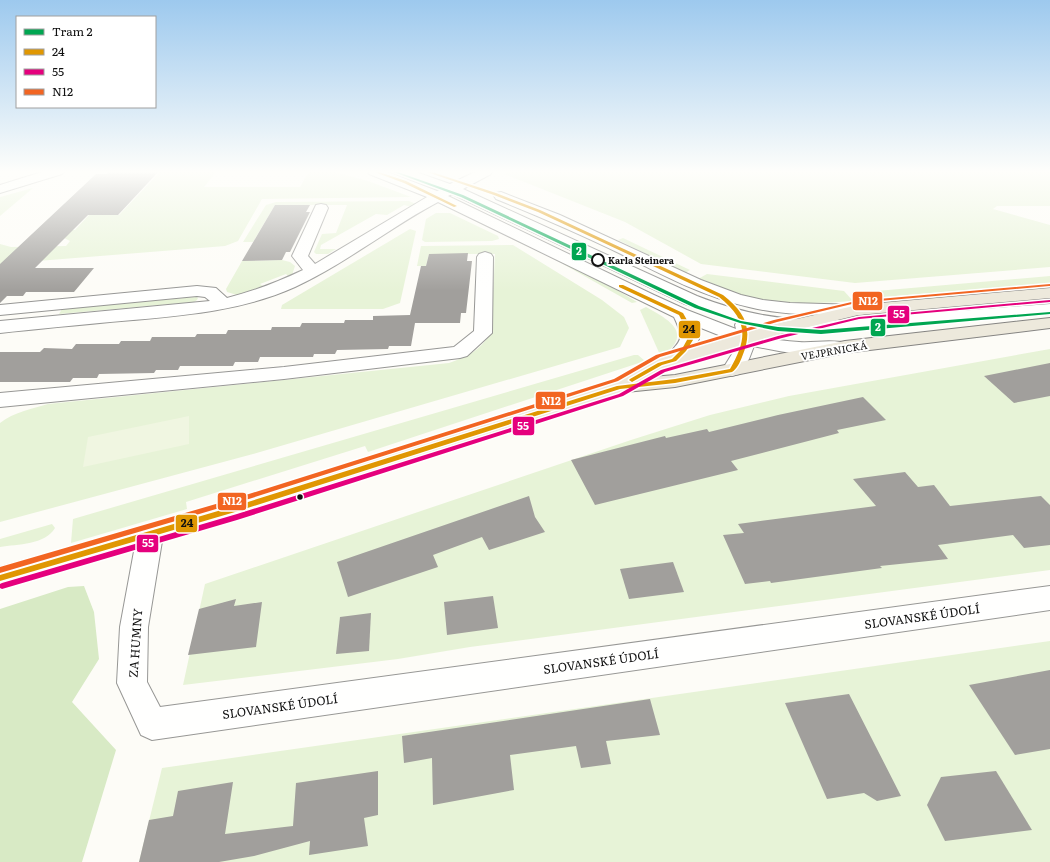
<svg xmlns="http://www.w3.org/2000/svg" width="1050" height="862" font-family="Literata,serif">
	<rect width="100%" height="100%" fill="#fdfcf7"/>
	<g fill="#e7f3d7">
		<polygon points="161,171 238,171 216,172 204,187 300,187 309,171 289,171 331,171 368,181 411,197 262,199 238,241 225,246 0,264 0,244 11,247 66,246 70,241 62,237 65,230 75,230 89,215 119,215"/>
		<polygon points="511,171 1050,171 1050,206 997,206 993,209 1050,225 1050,267 855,283 701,264 625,222 504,174"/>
		<polygon points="33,188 0,216 0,197"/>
		<polygon points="409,201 416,204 412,207 404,205 387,215 376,214 321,245 320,249 336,249 328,254 316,254 314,252 322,234 336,233 347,205 275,205 253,242 243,242 266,205 276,202"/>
		<polygon points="436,213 450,213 498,236 499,239 492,241 425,242 422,240 426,219"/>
		<polygon points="410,229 416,231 400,303 383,309 281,309 282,305"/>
		<polygon points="623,238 690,270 685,273 618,240"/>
		<path d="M513,245l89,55 22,17 5,11 -9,19 -367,107 -253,68v-99c14,-11 32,-14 48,-19l401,-41c17,-6 31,-12 40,-28 4,-8 5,-68 6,-81h-66l-3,12h-9l4,-20z"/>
		<polygon points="282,260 290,262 295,266 292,275 288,276 286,274 260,284 263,286 237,295 227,292 226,289 242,261"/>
		<polygon points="568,261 637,302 632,303 563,264"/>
		<path d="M707,274l137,17 9,10c-39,3 -79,4 -118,-8 -13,-4 -25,-9 -37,-14z"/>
		<polygon points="1050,276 1050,283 871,298 865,292"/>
		<polygon points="196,297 198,298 197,300 194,302 59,314 62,309"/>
		<path d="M646,307c24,13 48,27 15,50l-21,-47z"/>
		<polygon points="1050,349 1050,570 470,647 398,659 183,685 205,584 631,440 710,415 789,396"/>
		<polygon points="634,355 638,355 645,361 368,452 365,446 186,502 187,509 71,543 73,519"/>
		<path d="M52,524l3,4c-10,17 -37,16 -55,19v-8z"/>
		<polygon points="1050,641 1050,862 139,862 162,768"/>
	</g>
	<polygon fill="#d8eac5" points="84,586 94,612 99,659 72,702 116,750 82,862 0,862 0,609 68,587"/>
	<polygon fill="#f0f6e1" points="189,416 189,444 83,467 88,437"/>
	<g fill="#a19f9c">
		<polygon points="110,171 159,171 118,215 88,215 35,268 94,268 74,292 26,292 23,296 7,296 0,303 0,264 96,174 106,174"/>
		<polygon points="275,205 310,205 306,212 310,212 290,252 286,252 282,260 242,261"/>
		<polygon points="468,253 467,261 472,261 466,313 461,313 460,323 415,323 411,346 389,346 388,349 337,350 335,354 314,354 313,357 260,357 258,362 235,362 233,366 180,366 178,370 156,370 154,373 99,374 97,378 73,378 70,382 0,382 0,352 40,352 44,348 72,349 76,344 119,344 121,341 150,341 152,337 195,337 197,334 226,334 228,330 271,330 272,327 300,327 302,323 344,323 345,320 373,320 373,316 410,315 421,266 426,266 429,254"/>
		<polygon points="1050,363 1050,396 1014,403 984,376"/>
		<polygon points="863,397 886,420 837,430 839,433 731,461 738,470 595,505 571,460 665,436 666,438 707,429 709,432 778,415"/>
		<polygon points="905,472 918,487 934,485 950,506 1041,496 1050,505 1050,545 1024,548 1013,535 938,545 948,559 880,566 882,568 771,583 770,581 745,584 723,535 744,533 738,524 876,506 853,479"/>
		<polygon points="529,496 535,517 545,532 489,550 482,537 433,555 438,567 348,597 337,562"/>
		<polygon points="673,562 684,592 629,599 620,569"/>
		<polygon points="493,596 498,628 447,635 444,602"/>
		<polygon points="236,599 234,606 262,602 256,647 188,655 199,609"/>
		<polygon points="371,613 369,651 336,654 340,617"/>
		<polygon points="1050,670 1050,749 1015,755 969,685"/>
		<polygon points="849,694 901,796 877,801 864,793 827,799 785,703"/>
		<polygon points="650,699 660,735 606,741 611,764 581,768 576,746 510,755 514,790 433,805 432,758 404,763 402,736"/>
		<polygon points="378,771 378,815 364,818 368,846 309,855 310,841 254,856 219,862 139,862 149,820 173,816 178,791 233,782 225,834 293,826 296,783"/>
		<polygon points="996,771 1032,830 945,841 927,805 941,777"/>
	</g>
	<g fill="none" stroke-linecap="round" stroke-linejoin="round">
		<g stroke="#979795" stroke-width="2">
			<g id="minor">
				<polygon points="45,171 64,171 62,174 0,193 0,185"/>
				<path d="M368,171h17l52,20 3,-1 -43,-16 -2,-3h18l37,13 27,-13h15l-1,3 -28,15 234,107c82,32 138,26 222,18 44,-3 87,-7 131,-10v10l-220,18 -45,-1 -32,-6 2,10c15,4 29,6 44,7 16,1 32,-3 48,1l3,4 -3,4c-29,7 -64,2 -93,-5l-5,13 -10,15 -7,2 -7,-2 -3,-4 10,-16 4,-12 -40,-16 3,13 -7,13 -11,12 -7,2 -7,-2 -3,-4c14,-20 23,-16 10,-43l-236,-115c-49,26 -93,62 -143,85 -51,23 -107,28 -162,33 -45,4 -89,8 -133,13v-12l210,-20 -5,-4 -8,-1 -197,19v-10l197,-19 19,2 11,10c27,-7 51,-16 76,-28l-11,-14 24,-51 5,-1 5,1 2,3 -20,48 7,8 112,-67 -58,-23zM452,194l233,110 52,17 -2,4 1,4 -49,-19 -33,-15 -206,-99z"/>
				<path d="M501,192l59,23 141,65 40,15 22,5 27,3 68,2 6,1 3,4 -3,4 -6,1c-36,0 -73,1 -109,-8 -45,-10 -87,-32 -128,-53 -41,-20 -83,-38 -125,-55l-2,-3 2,-3z"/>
				<polygon points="485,252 491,254 493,257 492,333 467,356 460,358 284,379 0,407 0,393 284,367 454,347 474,331 477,257 479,254"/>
				<polygon points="150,525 159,528 163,535 148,627 147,682 160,707 1050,586 1050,610 152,740 141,735 117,683 120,627 137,535 141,528"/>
			</g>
		</g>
		<g stroke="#858482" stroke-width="2">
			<polygon id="major" points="1050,288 1050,298 858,315 784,333 667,368 652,377 675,375 845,341 1050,318 1050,328 845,353 675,387 626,392 235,518 0,589 0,567 235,500 612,382 653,360 771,325 858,305"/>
		</g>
		<use href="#minor" fill="#fffffe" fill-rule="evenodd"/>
		<use href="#major" fill="#ede9dc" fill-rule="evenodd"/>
		<g stroke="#fff" stroke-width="3">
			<g id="bus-1">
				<polygon points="372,171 376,171 406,181 457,206 454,207 404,183"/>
				<path d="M424,171h5l67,22 44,17 183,85c22,17 31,34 19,62 -2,5 -5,12 -10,15l-57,11 -55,6 -385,123 -235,69v-6l235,-69 382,-120 58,-7 55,-10c18,-31 18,-49 -11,-72l-181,-85 -44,-17z"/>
				<polygon points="619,285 623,285 683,313 692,329 693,340 686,351 676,361 662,365 632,382 629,380 630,379 658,363 672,359 682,349 687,340 686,329 679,315 619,287"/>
			</g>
		</g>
		<g stroke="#fff" stroke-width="3">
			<polygon id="bus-2" points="1050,300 1050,302 859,319 782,338 665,372 623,396 237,520 2,589 0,588 0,584 2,583 237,514 619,394 661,370 778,336 859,317"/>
		</g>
		<g stroke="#fff" stroke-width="3">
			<polygon id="bus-3" points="1050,284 1050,286 1049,286 856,303 777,322 660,357 618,381 233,504 0,573 0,567 233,499 614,379 656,355 774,320 856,301"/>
		</g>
		<use href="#bus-1" fill="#e09702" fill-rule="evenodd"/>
		<use href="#bus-2" fill="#e5007d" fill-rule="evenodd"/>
		<use href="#bus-3" fill="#f26522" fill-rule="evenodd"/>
		<g stroke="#fff" stroke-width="3">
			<polygon id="tram-1" points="391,171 395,171 463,195 699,306 741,321 778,327 821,330 1050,312 1050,314 821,334 778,331 740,323 695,308 461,197"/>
		</g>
		<use href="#tram-1" fill="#00a651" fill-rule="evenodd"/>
	</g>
	<linearGradient id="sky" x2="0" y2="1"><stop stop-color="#9dc9ee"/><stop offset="0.59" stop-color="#fefefb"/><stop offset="1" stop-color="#fefefb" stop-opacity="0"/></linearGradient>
	<rect width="1050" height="291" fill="url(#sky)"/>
	<circle fill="#fff" stroke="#111" stroke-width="2" cx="598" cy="260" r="6"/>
	<circle fill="#111" stroke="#fff" stroke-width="1.5" cx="300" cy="497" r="3.5"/>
	<g text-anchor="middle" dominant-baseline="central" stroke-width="4" stroke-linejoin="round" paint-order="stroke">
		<g font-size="9" font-weight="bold" fill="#111" stroke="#fff" text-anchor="start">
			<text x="608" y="260">Karla Steinera</text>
		</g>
		<g font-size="10" fill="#111" stroke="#fff">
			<text transform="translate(834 350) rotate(-10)">VEJPRNICKÁ</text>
		</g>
		<g font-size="12" fill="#111" stroke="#fff">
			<text transform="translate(922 616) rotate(-8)">SLOVANSKÉ ÚDOLÍ</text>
			<text transform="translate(135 643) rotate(-86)">ZA HUMNY</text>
			<text transform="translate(601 661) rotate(-8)">SLOVANSKÉ ÚDOLÍ</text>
			<text transform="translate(280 706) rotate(-8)">SLOVANSKÉ ÚDOLÍ</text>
		</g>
	</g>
	<g stroke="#fff" stroke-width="1.5">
		<rect x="571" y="242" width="16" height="19" rx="4" fill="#00a651"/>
		<rect x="852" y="291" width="31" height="20" rx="4" fill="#f26522"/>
		<rect x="887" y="305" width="23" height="19" rx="4" fill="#e5007d"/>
		<rect x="870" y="318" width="16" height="19" rx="4" fill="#00a651"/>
		<rect x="678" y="320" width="23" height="19" rx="4" fill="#e09702"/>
		<rect x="535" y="391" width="31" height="19" rx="4" fill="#f26522"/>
		<rect x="512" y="416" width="23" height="20" rx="4" fill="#e5007d"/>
		<rect x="217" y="492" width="30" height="19" rx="4" fill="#f26522"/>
		<rect x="175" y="514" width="23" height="19" rx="4" fill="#e09702"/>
		<rect x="136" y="534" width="23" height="19" rx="4" fill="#e5007d"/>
	</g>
	<g font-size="11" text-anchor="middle" font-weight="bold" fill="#fff">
		<text x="579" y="255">2</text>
		<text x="868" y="305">N12</text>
		<text x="899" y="318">55</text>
		<text x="878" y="331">2</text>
		<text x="551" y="405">N12</text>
		<text x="523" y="430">55</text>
		<text x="232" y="505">N12</text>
		<text x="148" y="547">55</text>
	</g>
	<g font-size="11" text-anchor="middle" font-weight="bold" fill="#111">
		<text x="689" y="333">24</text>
		<text x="187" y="527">24</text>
	</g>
	<rect x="16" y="16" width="140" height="92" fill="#ffffff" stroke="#a0a0a0"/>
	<rect x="24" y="29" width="20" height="6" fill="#00a651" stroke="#a0a0a0"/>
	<text x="52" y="36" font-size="12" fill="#111111">Tram 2</text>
	<rect x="24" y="49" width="20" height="6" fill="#e09702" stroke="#a0a0a0"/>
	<text x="52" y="56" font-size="12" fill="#111111">24</text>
	<rect x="24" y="69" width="20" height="6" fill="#e5007d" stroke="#a0a0a0"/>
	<text x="52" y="76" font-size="12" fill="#111111">55</text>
	<rect x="24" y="89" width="20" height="6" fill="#f26522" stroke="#a0a0a0"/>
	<text x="52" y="96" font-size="12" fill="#111111">N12</text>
</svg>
